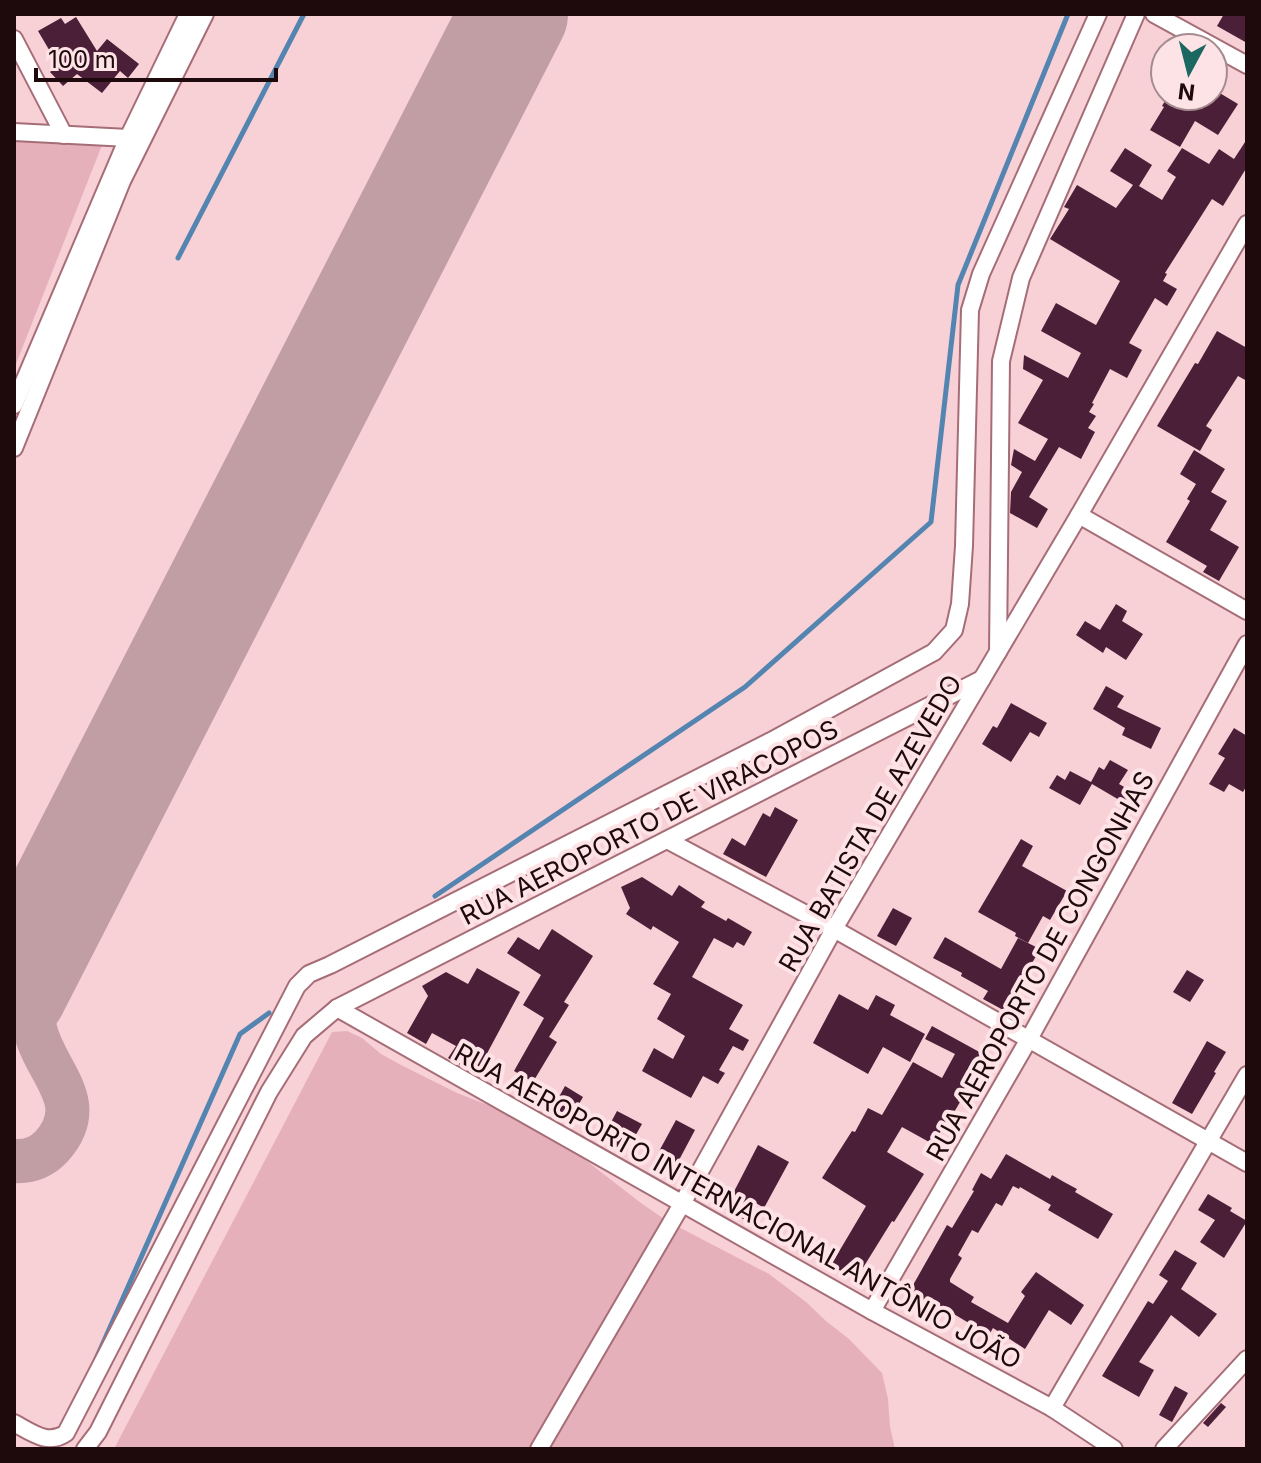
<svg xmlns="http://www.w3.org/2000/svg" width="1261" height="1463" font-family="Inter,sans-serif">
	<rect width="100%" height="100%" fill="#f8d1d7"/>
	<g fill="#e5b0b9">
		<polygon points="14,134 104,140 14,369"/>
		<polygon points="347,1031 362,1038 381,1054 401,1065 457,1093 498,1109 575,1152 641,1203 667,1221 769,1274 806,1302 826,1321 849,1339 882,1373 888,1399 890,1427 895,1449 114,1449 332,1032"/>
	</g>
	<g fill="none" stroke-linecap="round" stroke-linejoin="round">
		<g stroke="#5484b0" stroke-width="5">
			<polyline points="178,258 304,14"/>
			<polyline points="435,896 745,687 931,522 958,285 1068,14"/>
			<polyline points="96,1359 240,1034 269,1013"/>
		</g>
		<path stroke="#c09ea3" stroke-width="44" d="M14,1161c15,1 28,-4 38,-15 39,-44 -7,-73 -17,-117 -5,-26 -1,-53 0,-80"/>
		<polyline stroke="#c09ea3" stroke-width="108" points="14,990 514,14"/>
	</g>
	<g fill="#4b1f38">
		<polygon points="1224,14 1247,14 1247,43 1217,26"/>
		<polygon points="76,17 97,51 107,39 139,64 128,78 120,71 102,93 77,74 63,86 50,72 58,65 38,31 61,18 65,24"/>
		<polygon points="1213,89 1238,104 1218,135 1195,121 1180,147 1150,130 1164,107 1162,106 1168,96 1213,96"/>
		<polygon points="1247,139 1247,167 1223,206 1212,199 1165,273 1167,274 1163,281 1177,289 1167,306 1155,298 1129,343 1142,350 1127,378 1110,369 1092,403 1094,404 1089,412 1096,416 1088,428 1095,432 1081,459 1059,447 1029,497 1048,509 1037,528 1010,513 1011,492 1022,472 1011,465 1014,449 1035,461 1048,439 1018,423 1043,380 1023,369 1024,355 1068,378 1081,353 1041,331 1056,303 1096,325 1120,281 1050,239 1069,209 1064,207 1077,185 1116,208 1133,185 1110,171 1125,148 1152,165 1139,186 1162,200 1176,177 1167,171 1182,148 1209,164 1219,149 1234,159"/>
		<polygon points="1217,331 1247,348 1247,381 1238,376 1206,426 1212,430 1200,451 1157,426 1195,363 1198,364"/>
		<polygon points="1194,450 1225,469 1211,492 1227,501 1210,530 1239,547 1219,581 1203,572 1207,566 1166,542 1190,501 1187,499 1196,484 1180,474"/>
		<polygon points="1116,604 1127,611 1122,621 1143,634 1126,660 1106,647 1103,653 1076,635 1085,621 1100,630"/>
		<polygon points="1106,686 1124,696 1117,707 1161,728 1151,749 1122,735 1125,728 1093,709"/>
		<polygon points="1011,703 1047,723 1039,737 1030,732 1011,762 982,744 993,726 997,728"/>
		<polygon points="1234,728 1247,736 1247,785 1243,792 1229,784 1224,792 1209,784 1225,758 1218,754"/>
		<polygon points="1110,760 1128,770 1119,784 1140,796 1133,808 1092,784 1080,805 1049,788 1057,775 1065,780 1070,771 1091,782 1099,767 1104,770"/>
		<polygon points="775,807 798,820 766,877 723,854 732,838 745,846 763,813 770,817"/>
		<polygon points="1021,839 1033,846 1022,866 1067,891 1050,920 1043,916 1028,943 1015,936 1016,933 978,912"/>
		<polygon points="642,877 672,896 679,885 705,902 701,907 726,921 728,918 752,932 744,946 737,942 733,948 714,938 692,977 743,1005 729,1029 749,1040 743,1051 733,1046 719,1070 725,1073 718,1084 703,1076 691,1098 642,1071 654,1048 673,1059 685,1036 657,1019 671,994 653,984 679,942 653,926 651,930 626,914 630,908 621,887"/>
		<polygon points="893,908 912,918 896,946 877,936"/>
		<polygon points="552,929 593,956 564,1002 569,1005 549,1037 557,1042 533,1082 514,1071 544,1018 523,1005 541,975 507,953 518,937 539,950"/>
		<polygon points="945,937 1001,969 1018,938 1040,949 1005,1011 983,999 988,991 961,976 962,973 933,958"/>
		<polygon points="477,968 520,992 476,1074 448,1058 456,1046 432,1033 426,1044 407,1033 428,996 422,986 446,972 468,984"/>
		<polygon points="1187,970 1204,980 1190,1002 1173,992"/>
		<polygon points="839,994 868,1010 876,995 895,1005 890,1015 925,1034 910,1062 883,1047 868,1074 813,1043"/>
		<polygon points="932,1026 983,1054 958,1101 960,1102 953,1114 951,1113 939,1134 946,1138 940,1148 902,1127 887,1152 924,1174 894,1222 892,1221 861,1271 859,1270 854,1279 831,1265 866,1206 822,1178 852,1131 855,1132 868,1108 882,1115 913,1062 942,1078 955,1054 925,1039"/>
		<polygon points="1207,1041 1226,1052 1214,1072 1216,1073 1192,1114 1172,1103"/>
		<polygon points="565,1086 583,1097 571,1118 553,1108"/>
		<polygon points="617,1111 642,1124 626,1152 602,1139"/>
		<polygon points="676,1120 695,1130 670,1177 651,1166"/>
		<polygon points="758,1145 789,1162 764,1208 756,1203 747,1221 725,1209"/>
		<polygon points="1006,1154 1050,1179 1052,1175 1064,1182 1077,1189 1075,1192 1113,1214 1098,1239 1048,1210 1051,1205 1020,1187 1019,1189 1013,1186 1002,1206 996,1203 978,1233 972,1230 958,1255 962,1258 950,1279 950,1282 974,1297 971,1302 1008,1323 1025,1296 1021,1292 1036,1272 1084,1305 1071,1325 1049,1310 1025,1349 993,1328 989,1335 937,1304 930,1315 904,1301 947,1225 952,1228 974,1191 972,1190 981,1173 991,1179"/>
		<polygon points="1208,1194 1232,1208 1230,1211 1247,1221 1224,1258 1200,1242 1215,1220 1198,1210"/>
		<polygon points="1175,1250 1197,1263 1181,1289 1217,1314 1199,1337 1171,1315 1139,1362 1154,1370 1139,1397 1102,1376 1148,1301 1153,1304 1168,1281 1159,1275"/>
		<polygon points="1175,1386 1188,1393 1172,1422 1159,1415"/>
		<polygon points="1221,1403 1226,1407 1208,1427 1203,1423"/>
	</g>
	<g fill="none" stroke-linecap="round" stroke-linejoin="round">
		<g stroke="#a66d77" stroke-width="20">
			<g id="minor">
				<polyline points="1154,14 1247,65"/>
				<polyline points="14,39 64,135"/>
				<polyline points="14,132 128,138 188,14"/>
				<polyline points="14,405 128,138"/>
				<polyline points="14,448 122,181 205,14"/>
				<polyline points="1079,515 1247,611"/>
				<polyline points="998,652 1001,361 1021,278 1136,14"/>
				<polyline points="667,840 834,929 1247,1163"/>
				<polyline points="337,1008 872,1311 1052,1408 1114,1449"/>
				<polyline points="872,1311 1029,1039 1247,644"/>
				<polyline points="1052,1408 1247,1075"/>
				<path d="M14,1423c17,9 34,23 52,10l231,-447 12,-12 21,-9 441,-224 163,-89 20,-22 6,-26 4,-58 6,-236 11,-36 117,-260"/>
				<polyline points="85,1449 98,1432 269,1092 304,1036 337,1008 982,679"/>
				<polyline points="539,1449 682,1204 834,929 1079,515 1247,224"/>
				<polyline points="1164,1449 1247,1359"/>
			</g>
		</g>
		<use href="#minor" stroke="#fff" stroke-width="16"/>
	</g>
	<g text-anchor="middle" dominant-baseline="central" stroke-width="8" stroke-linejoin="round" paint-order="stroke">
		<g font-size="26" fill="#1e090d" stroke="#fde2e6">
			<text transform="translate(649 822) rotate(-27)">RUA AEROPORTO DE VIRACOPOS</text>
			<text transform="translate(870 823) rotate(-60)">RUA BATISTA DE AZEVEDO</text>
			<text transform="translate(1040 966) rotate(-61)">RUA AEROPORTO DE CONGONHAS</text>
			<text transform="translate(738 1206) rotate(29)">RUA AEROPORTO INTERNACIONAL ANTÔNIO JOÃO</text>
		</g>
	</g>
	<rect width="1261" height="1463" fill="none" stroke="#1e090d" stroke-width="32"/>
	<g transform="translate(1189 72) rotate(187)"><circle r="38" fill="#fde2e6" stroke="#a48b8f" stroke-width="2"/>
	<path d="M0-6L14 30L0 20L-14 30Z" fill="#1b6761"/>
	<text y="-12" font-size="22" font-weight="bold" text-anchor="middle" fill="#1e090d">N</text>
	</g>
	<path d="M36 68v12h240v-12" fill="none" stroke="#1e090d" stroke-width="4"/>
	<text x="48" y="68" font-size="24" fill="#1e090d" stroke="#fde2e6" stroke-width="6" paint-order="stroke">100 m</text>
</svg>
